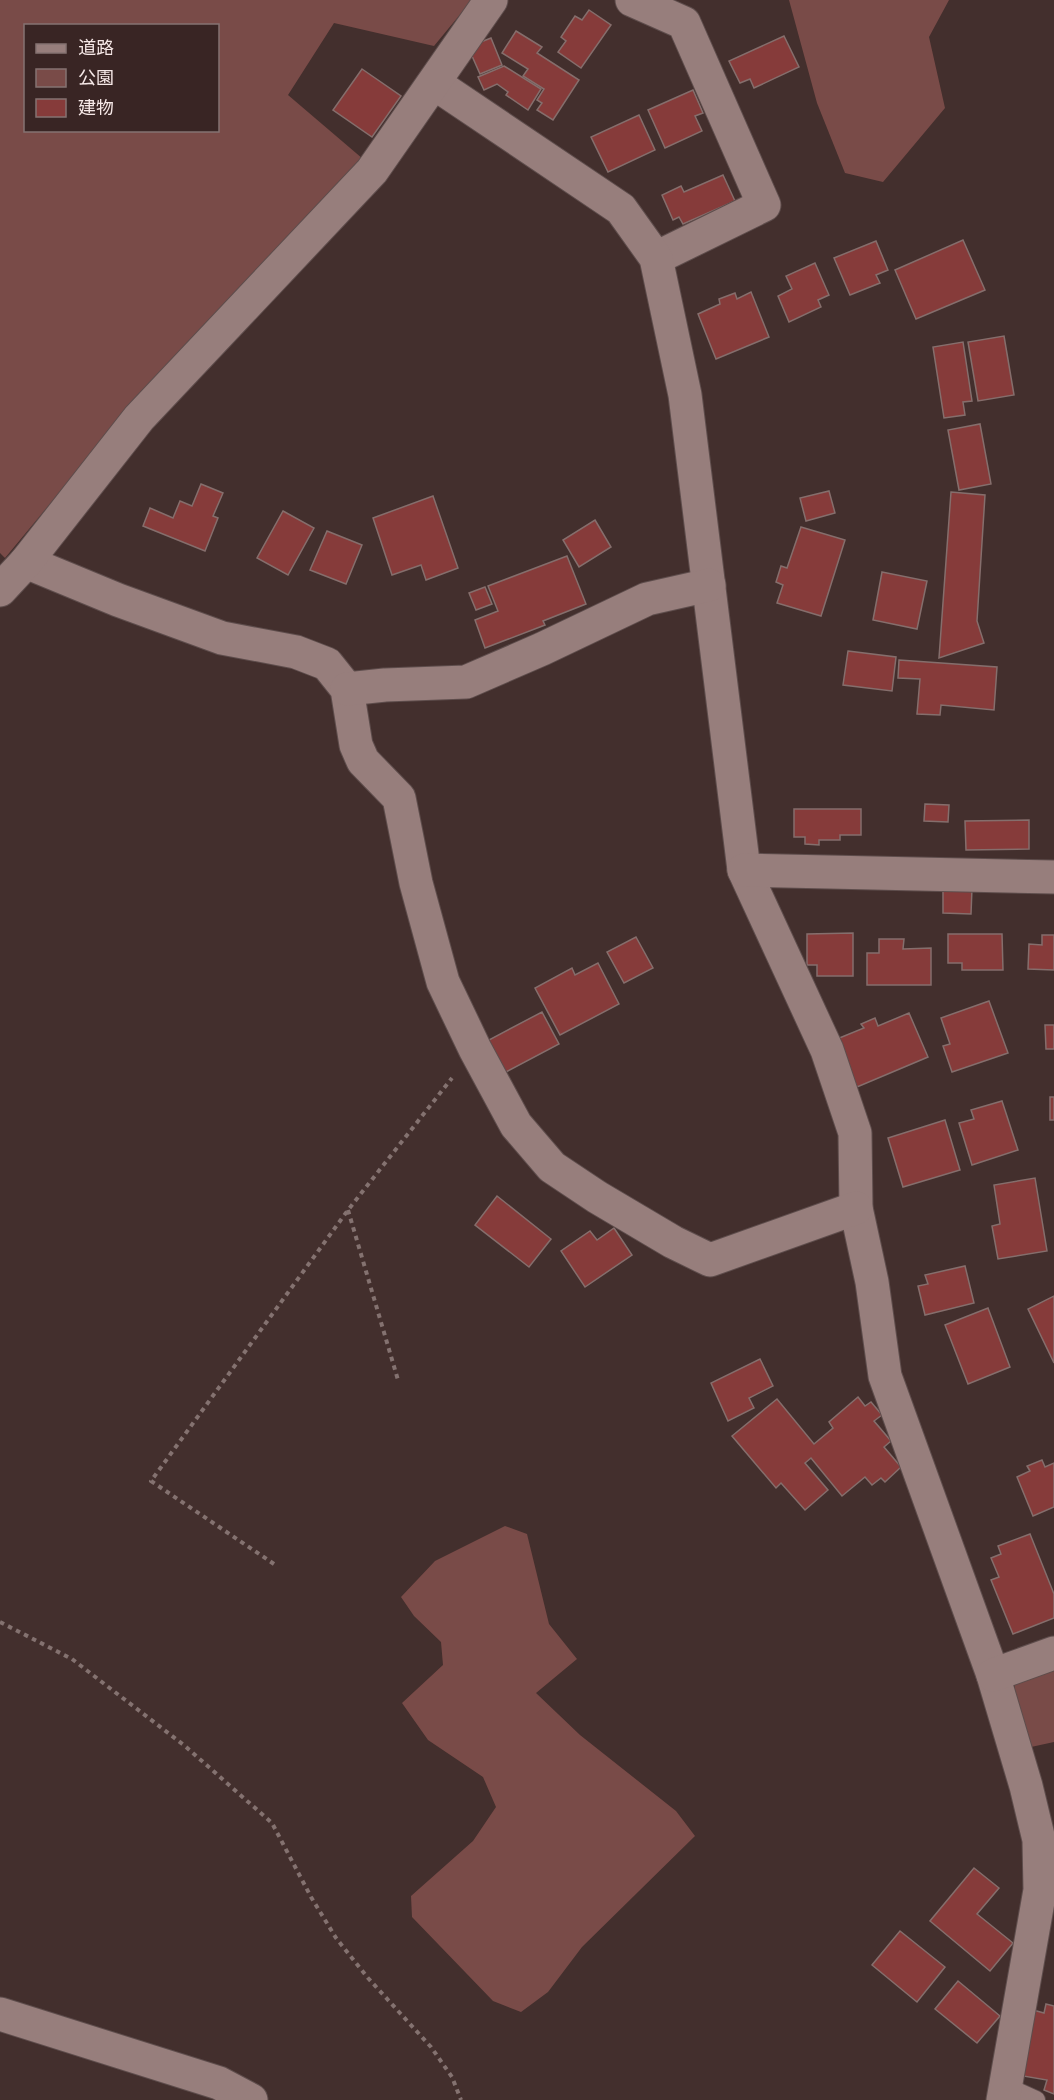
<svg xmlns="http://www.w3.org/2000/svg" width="1054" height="2100" font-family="Quicksand,'Noto Sans JP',sans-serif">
	<rect width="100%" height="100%" fill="#432f2d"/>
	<g fill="#794b48" fill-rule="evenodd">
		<path d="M0,0h472l-38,46 -100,-23 -46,72 75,64 -211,222 -147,177 -5,-5zM26,26h192v104h-192z"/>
		<polygon points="789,0 949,0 929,37 945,108 883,182 845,173 817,103"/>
		<polygon points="505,1526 527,1534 549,1624 577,1659 536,1693 580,1735 676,1811 695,1836 582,1947 548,1992 521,2012 493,2001 412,1917 411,1896 473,1841 496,1807 483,1777 428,1740 402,1703 443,1665 441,1642 414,1616 401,1597 435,1561"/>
		<polygon points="1054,1665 1054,1742 1031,1747 1015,1693 1014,1678"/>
	</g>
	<g fill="#863b3a" stroke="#856e6c" stroke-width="1.5">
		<polygon points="589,10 611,25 581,68 558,52 566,41 561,37 575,16 582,20"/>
		<polygon points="516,31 542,47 537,53 579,80 553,120 537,110 542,103 537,100 544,89 523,76 528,69 502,53"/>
		<polygon points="784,36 799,67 754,88 750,79 740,83 729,61"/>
		<polygon points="491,38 502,65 480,74 468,47"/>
		<polygon points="504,66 541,89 528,110 506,95 508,92 497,84 484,90 478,77"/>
		<polygon points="362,69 401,96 372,137 333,110"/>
		<polygon points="693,90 703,113 695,116 702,131 665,148 648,110"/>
		<polygon points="639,115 655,150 608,172 591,137"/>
		<polygon points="723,175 735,201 683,224 679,217 673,220 662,195 681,186 684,192"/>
		<polygon points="963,240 985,290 916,319 895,270"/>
		<polygon points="876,241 888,270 876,275 880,283 850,295 834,258"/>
		<polygon points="815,263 829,295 818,300 821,307 789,322 778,296 792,289 786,276"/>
		<polygon points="751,292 769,337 716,359 698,314 720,304 719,299 735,293 737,299"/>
		<polygon points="1004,336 1014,395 978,401 968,342"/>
		<polygon points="963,342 972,401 963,402 965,415 944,418 933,347"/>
		<polygon points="980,424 991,484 959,490 948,430"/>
		<polygon points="201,484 223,493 213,516 218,518 205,551 143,526 150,508 173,518 180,501 192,506"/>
		<polygon points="829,491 835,513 806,521 800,498"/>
		<polygon points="951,492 985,495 977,621 984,643 939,658"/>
		<polygon points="433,496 458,568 426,580 421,565 392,575 373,518"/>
		<polygon points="283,511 314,528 288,575 257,558"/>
		<polygon points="595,520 611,547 579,567 563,540"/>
		<polygon points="801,527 845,540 821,616 777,603 783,585 776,582 781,566 787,568"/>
		<polygon points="327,531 362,545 346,584 310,570"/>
		<polygon points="567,556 586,604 543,621 545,625 485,648 475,620 498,611 488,586"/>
		<polygon points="882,572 927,581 917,629 873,620"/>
		<polygon points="485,587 492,604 476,610 469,593"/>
		<polygon points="848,651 896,657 892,691 843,685"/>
		<polygon points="899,660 997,667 994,710 941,705 940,715 917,714 920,679 898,678"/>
		<polygon points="925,804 949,805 948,822 924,821"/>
		<polygon points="794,809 861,809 861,835 840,835 840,840 819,840 819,845 805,844 805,837 794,837"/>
		<polygon points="1029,820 1029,849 966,850 965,821"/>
		<polygon points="943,888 972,888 971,914 943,913"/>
		<polygon points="853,933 853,976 817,976 817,965 807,965 807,934"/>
		<polygon points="948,934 1002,934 1003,970 962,970 962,963 948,963"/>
		<polygon points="1042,935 1054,935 1054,970 1028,969 1029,944 1042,945"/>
		<polygon points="636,937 653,968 624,983 607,952"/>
		<polygon points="879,939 904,939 903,949 931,948 931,985 867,985 867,953 879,953"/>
		<polygon points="598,963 619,1004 560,1035 535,988 572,968 575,975"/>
		<polygon points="989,1001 1008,1053 952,1072 943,1046 950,1044 941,1018"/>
		<polygon points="542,1012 559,1044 504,1073 487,1041"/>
		<polygon points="909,1013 928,1057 857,1087 837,1039 864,1028 861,1024 875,1018 878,1026"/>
		<polygon points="1045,1025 1054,1025 1054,1049 1046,1049"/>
		<rect x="1050" y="1097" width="4" height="23"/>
		<polygon points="1002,1101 1018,1150 972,1165 959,1123 974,1119 971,1110"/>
		<polygon points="945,1120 960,1170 903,1187 888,1138"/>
		<polygon points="1035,1178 1047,1251 998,1259 992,1226 1000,1224 994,1185"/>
		<polygon points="497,1196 551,1239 529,1267 475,1225"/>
		<polygon points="614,1228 632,1255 585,1287 561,1251 590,1231 597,1240"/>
		<polygon points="965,1266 974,1303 925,1315 918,1286 928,1284 925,1275"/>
		<polygon points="1054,1296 1054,1363 1028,1309"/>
		<polygon points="988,1308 1010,1367 968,1384 945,1325"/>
		<polygon points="760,1359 773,1386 749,1398 754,1408 728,1421 711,1383"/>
		<polygon points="858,1397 865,1406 871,1402 882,1415 874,1421 891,1441 884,1447 901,1467 885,1482 881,1478 872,1485 865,1477 842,1496 811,1458 805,1463 828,1490 805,1510 781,1483 776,1488 732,1436 777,1399 814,1444 833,1428 829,1422"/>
		<polygon points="1042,1460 1045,1467 1054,1463 1054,1507 1033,1516 1017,1477 1030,1471 1027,1466"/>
		<polygon points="1030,1534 1054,1594 1054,1618 1013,1634 991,1580 999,1577 991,1558 1001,1554 998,1546"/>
		<polygon points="974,1868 999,1888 977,1914 1013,1943 990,1971 930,1921"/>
		<polygon points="900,1931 945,1967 917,2002 872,1965"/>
		<polygon points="958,1981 1000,2016 977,2043 935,2009"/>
		<polygon points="1046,2004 1054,2006 1054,2094 1044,2090 1047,2080 1023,2076 1033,2010 1044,2013"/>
	</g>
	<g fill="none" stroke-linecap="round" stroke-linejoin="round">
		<g stroke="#5e4d4c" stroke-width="20">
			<polyline id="lane" points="1005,2086 1036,2100"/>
		</g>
		<g stroke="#5e4d4c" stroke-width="35">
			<g id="street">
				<polyline points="632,0 684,23 764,205 656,258"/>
				<polyline points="434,83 621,209 656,258 685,395 744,870 827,1050 855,1133 856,1208 872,1282 885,1376 993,1675 1026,1786 1039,1840 1040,1890 1003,2100"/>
				<polyline points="26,562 118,600 222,638 296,652 327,664 347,689 356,745 363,761 399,798 416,883 443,982 475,1049 516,1125 552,1167 597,1197 673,1242 710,1260 856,1208"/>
				<polyline points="0,590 26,562 139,418 372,171 491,0"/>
				<polyline points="347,689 385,685 466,682 542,649 647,599 709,585"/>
				<polyline points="744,870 1054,877"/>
				<polyline points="993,1675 1054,1653"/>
				<polyline points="0,2014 219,2083 251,2100"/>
			</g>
		</g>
		<g stroke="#847270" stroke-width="4" stroke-dasharray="4.5 4.5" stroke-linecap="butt">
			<polyline points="348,1210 398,1380"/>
			<polyline points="274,1564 151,1481 348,1210 452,1078"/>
			<polyline points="0,1622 72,1659 185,1746 272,1823 311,1897 336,1938 368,1978 431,2047 452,2077 461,2100"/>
		</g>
		<use href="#lane" stroke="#977e7c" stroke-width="18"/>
		<use href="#street" stroke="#977e7c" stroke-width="33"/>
	</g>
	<rect x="24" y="24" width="195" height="108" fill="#392524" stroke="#857372" stroke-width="1.5"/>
	<rect x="36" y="44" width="30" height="9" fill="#977e7c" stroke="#857372" stroke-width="1.5"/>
	<text x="78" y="54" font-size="18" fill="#f6e8e7">道路</text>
	<rect x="36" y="69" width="30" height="18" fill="#794b48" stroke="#857372" stroke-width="1.5"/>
	<text x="78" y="84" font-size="18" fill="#f6e8e7">公園</text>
	<rect x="36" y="99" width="30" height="18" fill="#863b3a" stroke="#857372" stroke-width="1.5"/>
	<text x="78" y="114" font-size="18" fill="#f6e8e7">建物</text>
</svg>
